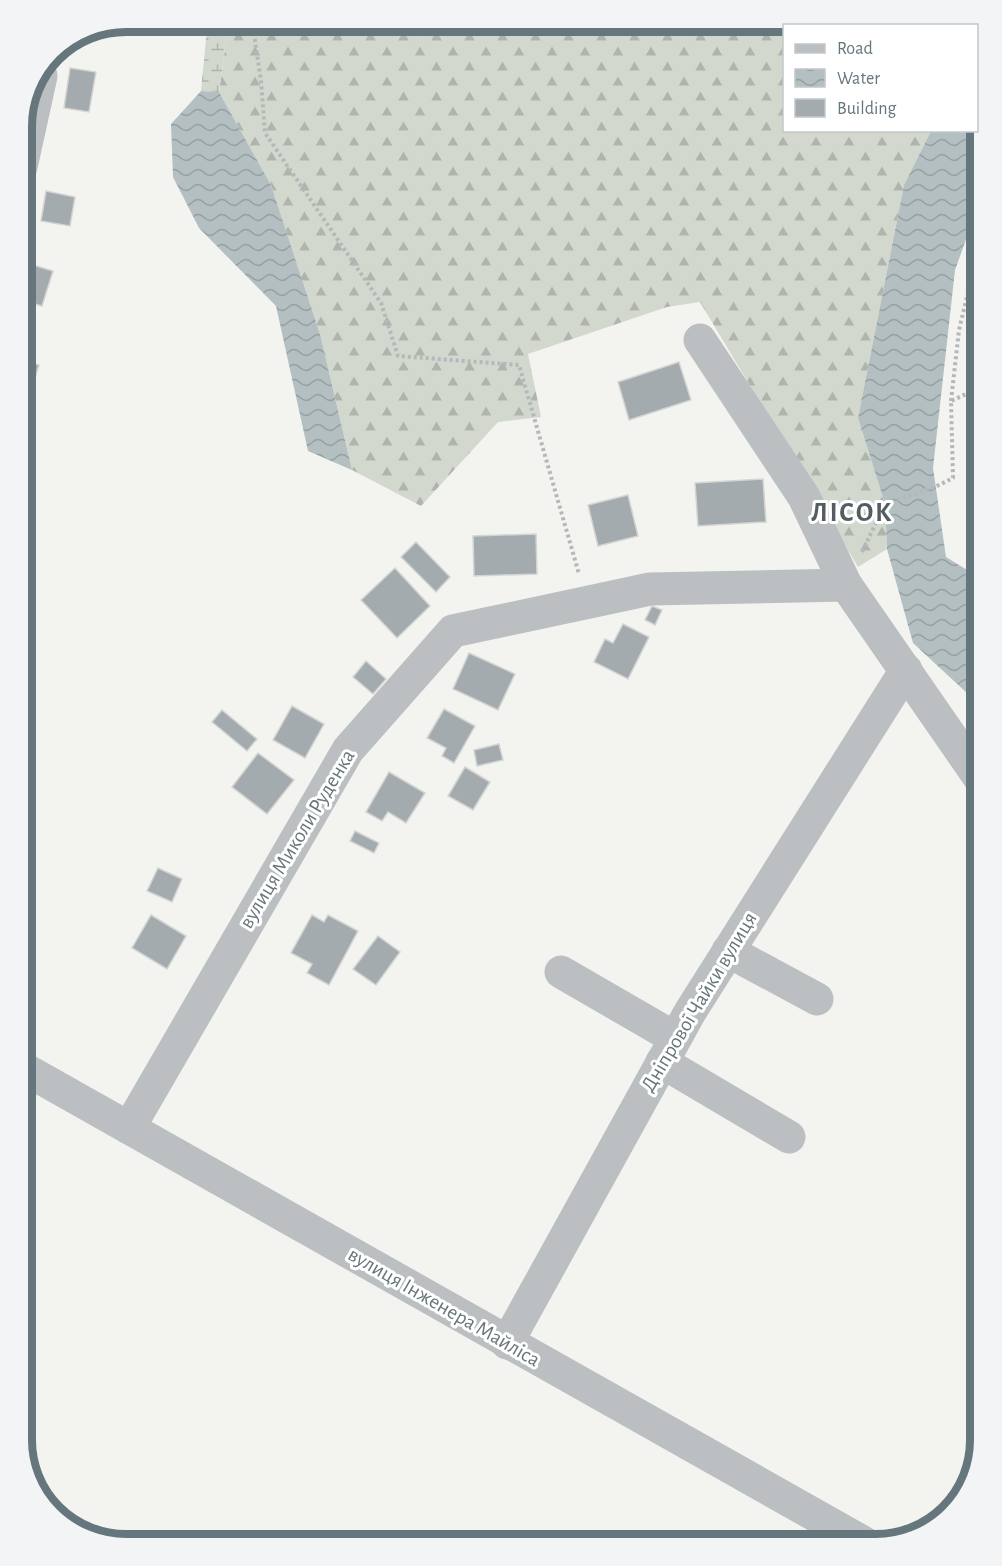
<svg xmlns="http://www.w3.org/2000/svg" width="1002" height="1566" font-family="'Alegreya Sans',sans-serif">
	<defs>
		<pattern id="forest-firs" width="22" height="20" patternUnits="userSpaceOnUse" patternTransform="scale(1.5)"><rect width="22" height="20" fill="#d3d8cf"/><path d="M5 1l3.5 6h-7zM16 11l3.5 6h-7z" fill="#afb4ad"/></pattern>
		<pattern id="wetland-marsh" width="20" height="14" patternUnits="userSpaceOnUse" patternTransform="scale(1.5)"><rect width="20" height="14" fill="#d3d8cf"/><path d="M1 5h8M5 5V1M11 12h8M15 12V8" fill="none" stroke="#afb4ad"/></pattern>
		<pattern id="water-waves" width="16" height="10" patternUnits="userSpaceOnUse" patternTransform="scale(1.5)"><rect width="16" height="10" fill="#b3bfc1"/><path d="M0 5q4-4 8 0t8 0" fill="none" stroke="#95a0a2"/></pattern>
	</defs>
	<rect width="100%" height="100%" fill="#f3f3f0"/>
	<polygon fill="url(#forest-firs)" points="884,21 896,25 784,26 784,130 931,131 904,185 858,418 885,504 887,549 858,567 700,302 667,307 528,354 541,417 498,422 421,506 352,470 320,334 271,185 219,92 228,27"/>
	<polygon fill="url(#wetland-marsh)" points="228,27 219,92 201,91 207,28"/>
	<g fill="url(#water-waves)">
		<polygon points="201,91 219,92 271,185 320,334 352,470 308,451 276,306 199,228 173,177 171,124"/>
		<polygon points="977,106 981,125 981,198 955,270 933,468 946,557 972,573 981,570 981,687 968,694 913,643 887,549 885,504 858,418 904,185 931,131 976,130"/>
	</g>
	<g fill="#a3abae" stroke="#d4d4d3" stroke-width="1.5">
		<polygon points="70,68 96,72 89,112 64,108"/>
		<polygon points="46,191 75,197 70,226 41,221"/>
		<polygon points="33,265 53,271 42,306 21,300"/>
		<polygon points="21,360 39,365 27,404 21,403"/>
		<polygon points="679,362 691,400 629,420 618,382"/>
		<polygon points="21,444 29,446 22,474 21,474"/>
		<polygon points="763,479 766,522 698,526 695,483"/>
		<polygon points="628,495 638,536 598,546 588,505"/>
		<polygon points="536,534 537,574 474,576 473,536"/>
		<polygon points="416,542 450,577 436,592 401,557"/>
		<polygon points="395,568 430,606 397,638 361,600"/>
		<polygon points="652,606 662,610 655,625 645,620"/>
		<polygon points="623,624 649,637 628,679 594,662 605,639 613,643"/>
		<polygon points="469,653 515,674 498,710 453,689"/>
		<polygon points="366,661 386,679 373,694 353,677"/>
		<polygon points="292,706 324,724 305,758 273,740"/>
		<polygon points="444,709 475,726 454,763 442,756 446,748 427,738"/>
		<polygon points="222,710 257,739 247,751 212,722"/>
		<polygon points="499,744 503,760 477,766 474,750"/>
		<polygon points="258,753 294,780 267,814 232,787"/>
		<polygon points="465,767 490,782 473,810 448,796"/>
		<polygon points="389,772 425,793 406,823 388,812 382,821 366,812"/>
		<polygon points="355,831 379,843 374,853 350,841"/>
		<polygon points="158,868 182,879 172,902 147,891"/>
		<polygon points="151,915 186,936 167,969 132,948"/>
		<polygon points="312,915 324,922 328,915 358,931 329,985 307,973 312,964 291,953"/>
		<polygon points="378,936 400,952 376,985 353,969"/>
	</g>
	<g fill="none" stroke-linecap="round" stroke-linejoin="round">
		<g stroke="#b5b8ba" stroke-width="4" stroke-dasharray="3 3" stroke-linecap="butt">
			<polyline points="253,27 261,81 265,133 381,303 398,356 519,365 579,574"/>
			<polyline points="951,401 959,330 977,255 981,247"/>
			<polyline points="862,552 885,504 935,487 953,478 951,401 981,387"/>
		</g>
		<g stroke="#bbbfc1" stroke-width="33">
			<polyline points="21,167 41,76"/>
			<polyline points="700,340 804,497 846,585 981,780"/>
			<polyline points="728,951 817,999"/>
			<polyline points="561,972 675,1038"/>
			<polyline points="662,1062 789,1137"/>
			<polyline points="21,1067 868,1545"/>
			<polyline points="129,1128 348,750 453,631 650,589 846,585"/>
			<polyline points="507,1343 690,1012 906,670"/>
		</g>
	</g>
	<g text-anchor="middle" dominant-baseline="central" stroke-width="6" stroke-linejoin="round" paint-order="stroke">
		<g font-size="21" fill="#66767d" stroke="#fff">
			<text transform="translate(297 839) rotate(-59)">вулиця Миколи Руденка</text>
			<text transform="translate(699 1002) rotate(-59)">Дніпрової Чайки вулиця</text>
			<text transform="translate(444 1307) rotate(30)">вулиця Інженера Майліса</text>
		</g>
		<g font-size="27" font-weight="bold" letter-spacing="1.5" fill="#535e63" stroke="#fff">
			<text x="852" y="512">ЛІСОК</text>
		</g>
	</g>
	<path d="M0 0H1002V1566H0ZM126 32H876A94 94 0 0 1 970 126V1440A94 94 0 0 1 876 1534H126A94 94 0 0 1 32 1440V126A94 94 0 0 1 126 32Z" fill="#f3f4f5" fill-rule="evenodd"/>
	<path fill="none" stroke="#66767d" stroke-width="8" d="M126 32H876A94 94 0 0 1 970 126V1440A94 94 0 0 1 876 1534H126A94 94 0 0 1 32 1440V126A94 94 0 0 1 126 32Z"/>
	<rect x="783" y="24" width="195" height="108" fill="#ffffff" stroke="#c2c8cb" stroke-width="1.5"/>
	<rect x="795" y="44" width="30" height="9" fill="#bbbfc1" stroke="#c2c8cb" stroke-width="1.5"/>
	<text x="837" y="54" font-size="18" fill="#66767d">Road</text>
	<rect x="795" y="69" width="30" height="18" fill="url(#water-waves)" stroke="#c2c8cb" stroke-width="1.5"/>
	<text x="837" y="84" font-size="18" fill="#66767d">Water</text>
	<rect x="795" y="99" width="30" height="18" fill="#a3abae" stroke="#c2c8cb" stroke-width="1.5"/>
	<text x="837" y="114" font-size="18" fill="#66767d">Building</text>
</svg>
